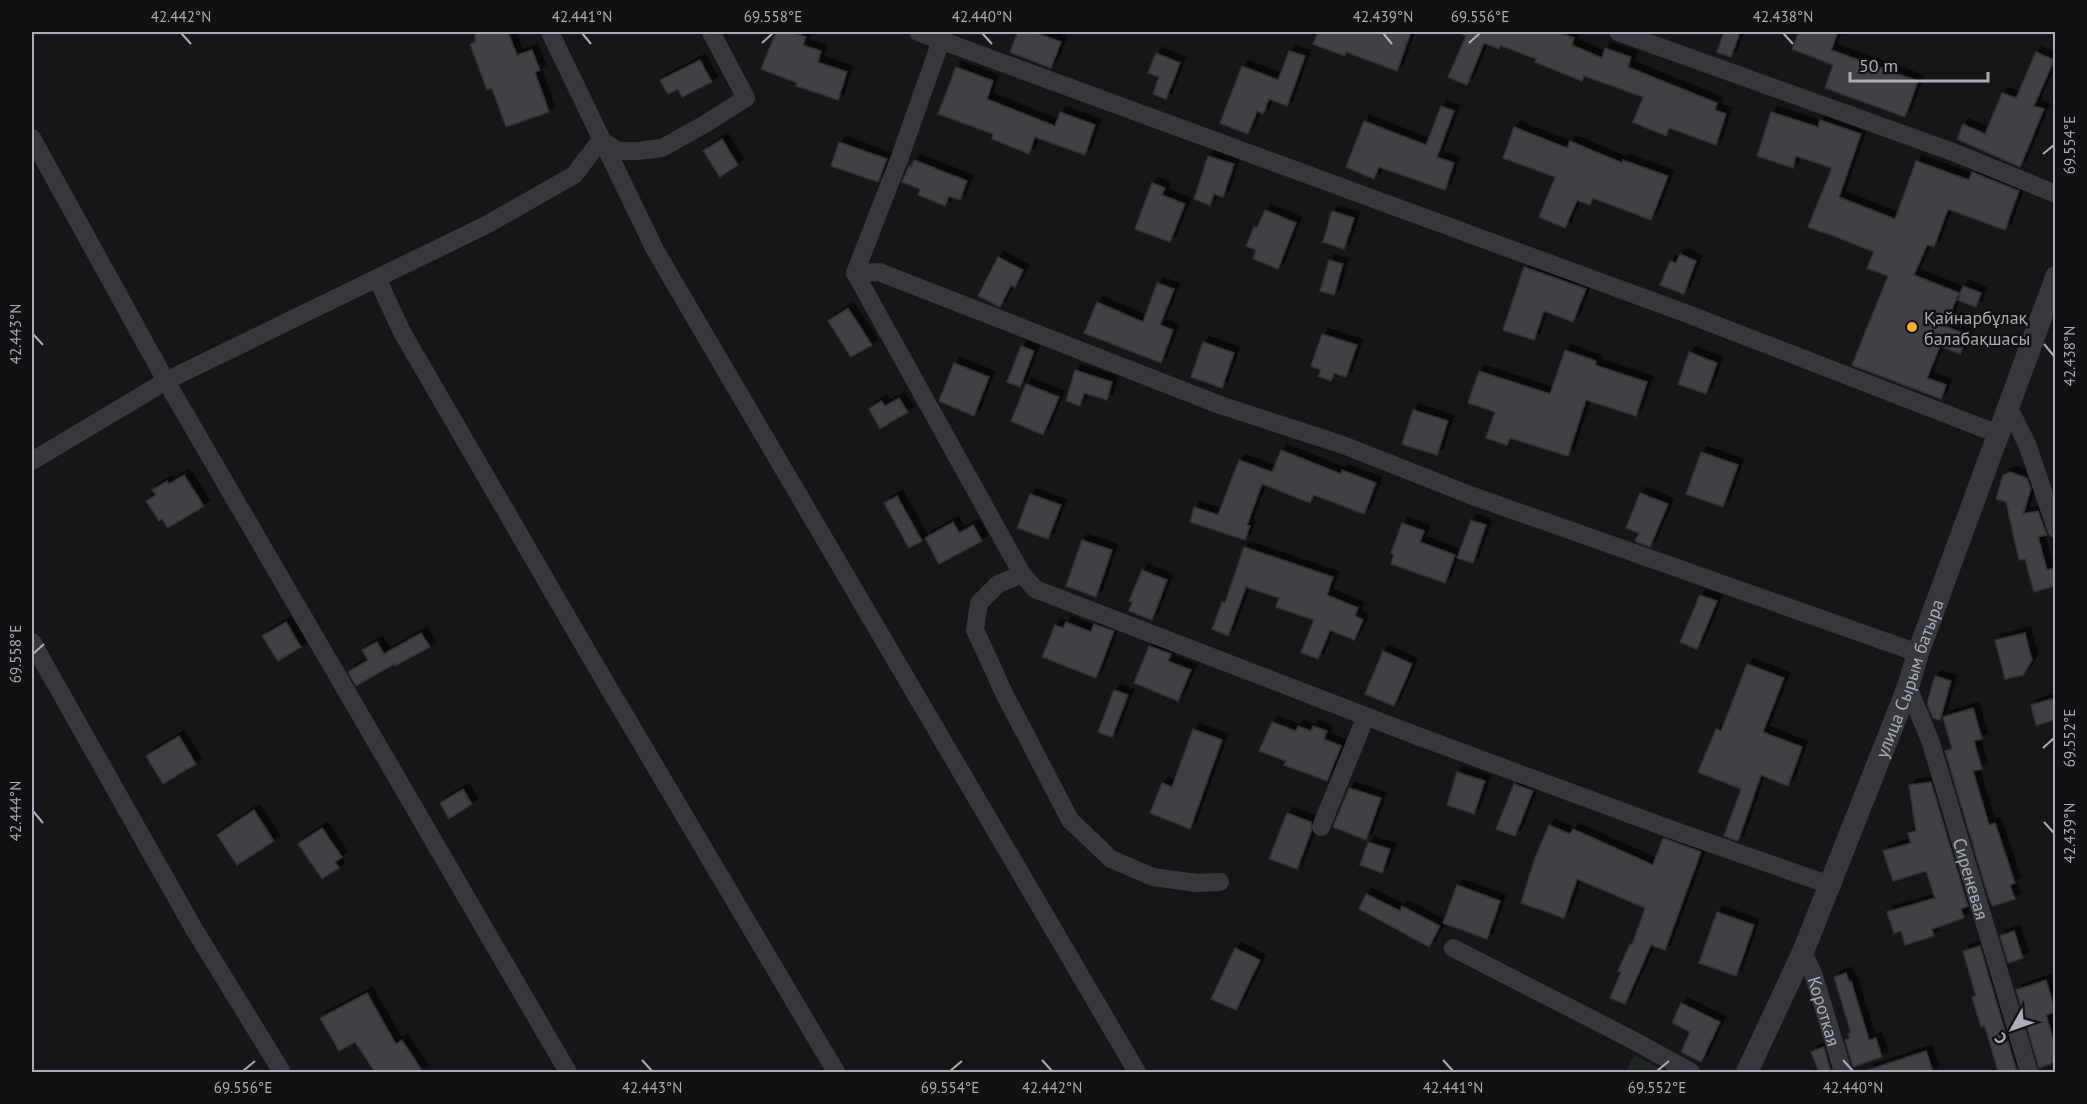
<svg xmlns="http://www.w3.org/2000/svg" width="2087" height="1104" font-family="'PT Sans',sans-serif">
	<defs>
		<filter id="shadow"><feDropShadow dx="5.5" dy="-5.5" stdDeviation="0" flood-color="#0009"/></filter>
	</defs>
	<rect width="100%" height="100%" fill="#161618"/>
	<polygon fill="#1e261f" points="1634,1055 1664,1070 1662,1072 1626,1072"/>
	<g fill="#404145" stroke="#303034" stroke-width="1.5" filter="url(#shadow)">
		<polygon points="474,32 508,32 517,55 532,50 540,70 535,72 549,112 506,127 492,88 487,90 470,44 476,42"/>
		<polygon points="776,32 792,32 806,37 803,45 821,51 818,62 847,72 838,100 796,86 797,83 761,69"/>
		<polygon points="1018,32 1034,32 1061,42 1051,68 1010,52"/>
		<polygon points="1318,32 1411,32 1397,71 1346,52 1345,56 1313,44"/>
		<polygon points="1457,32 1558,32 1574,38 1572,45 1602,58 1605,48 1631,57 1628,67 1717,103 1715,110 1726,114 1716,145 1669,128 1666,136 1633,122 1643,97 1584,76 1582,81 1535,62 1536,59 1500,45 1499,49 1484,43 1467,85 1448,77 1466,36"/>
		<polygon points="1724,32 1740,32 1731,57 1717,52"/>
		<polygon points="1799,32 1838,32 1831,50 1918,81 1905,117 1825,88 1833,65 1792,49"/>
		<polygon points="1289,51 1305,56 1287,106 1269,99 1263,114 1257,111 1248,134 1220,123 1242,66 1278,80"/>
		<polygon points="2036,52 2054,60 2034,106 2044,109 2020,167 1957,139 1963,124 1985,134 2002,93 2016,98"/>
		<polygon points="1156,53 1180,63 1166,99 1153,94 1159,77 1148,73"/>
		<polygon points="700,60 712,82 682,97 678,89 668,94 660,80"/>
		<polygon points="956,67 993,81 987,99 1055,126 1060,112 1095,125 1085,155 1035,137 1029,154 992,139 993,134 938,114"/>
		<polygon points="1441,106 1454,111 1437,157 1454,163 1445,190 1379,167 1374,179 1346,167 1364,121 1426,145"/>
		<polygon points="1771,112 1818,127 1820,120 1861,134 1839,197 1895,219 1916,161 1969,180 1972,172 2019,191 2005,230 1948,209 1934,247 1927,245 1914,275 1959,293 1945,326 1967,335 1960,354 1940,346 1927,378 1946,385 1941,399 1852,365 1888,276 1867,268 1874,252 1824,232 1824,233 1808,227 1832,168 1796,156 1793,168 1757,156"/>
		<polygon points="1514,127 1567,148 1570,141 1622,163 1623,160 1668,176 1651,220 1593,198 1590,205 1577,200 1565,228 1539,217 1555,177 1503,158"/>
		<polygon points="722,139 738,165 720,177 703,151"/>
		<polygon points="839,142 887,159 878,182 831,166"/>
		<polygon points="1208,156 1234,164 1223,197 1214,194 1210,205 1194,199"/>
		<polygon points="914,160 967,181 960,200 949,196 945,206 918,195 920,189 902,182 909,166 911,167"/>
		<polygon points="1152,183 1165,188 1162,195 1185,204 1170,242 1135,229"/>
		<polygon points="1265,210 1296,223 1278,269 1253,259 1256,250 1246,246 1254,227 1257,228"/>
		<polygon points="1332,211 1354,218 1344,249 1323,242"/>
		<polygon points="1680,254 1696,261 1684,294 1660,285 1670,261 1676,263"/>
		<polygon points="998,257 1023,270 1015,287 1011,285 1000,307 978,296"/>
		<polygon points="1329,260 1343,264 1334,295 1320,291"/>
		<polygon points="1524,267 1586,289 1573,322 1544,311 1534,340 1503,330"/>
		<polygon points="1157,283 1174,289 1160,325 1173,330 1161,363 1084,333 1097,302 1143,322"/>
		<polygon points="1963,286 1981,293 1976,307 1958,300"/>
		<polygon points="848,308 872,345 851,357 828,321"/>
		<polygon points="1322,334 1357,345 1346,377 1334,373 1331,381 1318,376 1321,370 1311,366"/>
		<polygon points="1203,342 1234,353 1222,388 1191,377"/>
		<polygon points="1021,346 1034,351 1020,387 1007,382"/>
		<polygon points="1565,350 1596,361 1595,365 1647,382 1636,416 1586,400 1568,456 1510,438 1507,445 1486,438 1495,412 1468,403 1479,371 1550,394"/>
		<polygon points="1689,352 1717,363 1706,394 1678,384"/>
		<polygon points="954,363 989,377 974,416 939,401"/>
		<polygon points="1075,370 1112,382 1107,400 1084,393 1080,406 1066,401"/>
		<polygon points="1026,384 1059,397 1043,435 1011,421"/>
		<polygon points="899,398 908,412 880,429 869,409 881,401 885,406"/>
		<polygon points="1413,410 1448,421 1437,455 1402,444"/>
		<polygon points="1281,450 1341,474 1342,470 1376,483 1364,514 1314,495 1310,503 1262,484 1247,525 1250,526 1245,540 1190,522 1194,507 1218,515 1239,460 1272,472"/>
		<polygon points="1701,452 1738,465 1723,507 1686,494"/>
		<polygon points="2010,472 2027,478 2031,489 2023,514 2038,511 2047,535 2038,537 2047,570 2055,568 2055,586 2034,592 2025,559 2019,560 2006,502 1996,499 2003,475"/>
		<polygon points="184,475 204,506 168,528 162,519 159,521 146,501 156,495 152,490 167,481 169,484"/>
		<polygon points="1640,493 1668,504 1650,547 1635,541 1639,533 1626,528"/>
		<polygon points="1030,494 1061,505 1048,539 1017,528"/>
		<polygon points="897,496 922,541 909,548 884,503"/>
		<polygon points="1471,520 1486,525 1473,563 1457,558"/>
		<polygon points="953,522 959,533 973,525 982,541 939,564 925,538"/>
		<polygon points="1402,523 1424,531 1420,542 1455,555 1445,583 1391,564 1394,555 1391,553"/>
		<polygon points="1082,540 1112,550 1096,597 1066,586"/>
		<polygon points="1244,547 1333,577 1327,595 1358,608 1355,616 1363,620 1354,640 1330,630 1318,659 1301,652 1314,620 1276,607 1279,598 1246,587 1228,636 1212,629 1222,602 1225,603"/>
		<polygon points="1142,570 1167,580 1152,620 1129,611 1132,602 1129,601"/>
		<polygon points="1700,595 1717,601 1697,649 1680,642"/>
		<polygon points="286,622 301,647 278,661 262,636"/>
		<polygon points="1066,622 1091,632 1094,624 1114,631 1096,678 1042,657 1055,625 1063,628"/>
		<polygon points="421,633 430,647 395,666 394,664 356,686 348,672 368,660 362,650 377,642 384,654"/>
		<polygon points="2025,633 2032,660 2023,675 2005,679 1995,640"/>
		<polygon points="1149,646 1171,654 1168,661 1191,670 1178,701 1134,683"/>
		<polygon points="1383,651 1412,664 1394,706 1365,694"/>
		<polygon points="1747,664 1784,678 1763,732 1802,747 1788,786 1761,775 1738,841 1724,836 1741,789 1698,772 1716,729 1721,731"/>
		<polygon points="1935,676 1951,681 1940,720 1933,718 1927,703"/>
		<polygon points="1114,690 1128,695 1112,737 1098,732"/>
		<polygon points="2055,698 2055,720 2036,725 2031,705"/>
		<polygon points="1973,708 1982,739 1974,741 1982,769 1973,771 1989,825 1995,823 2015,883 2010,885 2015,899 1993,906 1989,899 1945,751 1952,749 1943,717"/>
		<polygon points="1272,722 1296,731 1298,726 1311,731 1313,726 1327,731 1324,739 1341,746 1327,781 1284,765 1286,761 1259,751"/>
		<polygon points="1193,729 1222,740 1190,829 1150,813 1162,783 1172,787"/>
		<polygon points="179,736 196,764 163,784 146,756"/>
		<polygon points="1457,772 1485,781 1474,814 1447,805"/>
		<polygon points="1931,782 1968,906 1961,909 1964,918 1932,929 1934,936 1905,945 1901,931 1894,933 1887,912 1935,898 1926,871 1893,881 1883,851 1911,843 1908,833 1916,831 1909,785"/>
		<polygon points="1514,784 1533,791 1515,836 1496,829"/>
		<polygon points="1349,788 1381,798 1366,840 1333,827"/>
		<polygon points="463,789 472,804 449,819 440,803"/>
		<polygon points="254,810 274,841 237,865 217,835"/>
		<polygon points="1287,813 1311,822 1311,832 1297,869 1269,859"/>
		<polygon points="1549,825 1570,834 1573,829 1653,865 1663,838 1701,852 1665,950 1651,945 1625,1004 1610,998 1621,972 1618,971 1630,944 1632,945 1645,908 1577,879 1564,918 1521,903 1535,858"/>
		<polygon points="322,828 342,857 335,862 339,868 322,879 298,844"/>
		<polygon points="1368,842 1390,849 1382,873 1360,865"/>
		<polygon points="1457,885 1500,901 1487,939 1443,923"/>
		<polygon points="1366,894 1400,911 1402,906 1440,926 1429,947 1359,909"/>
		<polygon points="1717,912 1754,925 1736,976 1699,963"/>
		<polygon points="2014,931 2023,958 2008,963 2000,936"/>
		<polygon points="1980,946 2017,1072 1998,1072 1985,1026 1981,1027 1972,997 1976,996 1963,951"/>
		<polygon points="1235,948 1260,960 1236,1010 1211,999"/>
		<polygon points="1846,973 1849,982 1851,981 1869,1040 1876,1038 1882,1057 1853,1067 1845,1040 1850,1038 1848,1034 1851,1033 1834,977"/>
		<polygon points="2046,980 2055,1009 2055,1012 2046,1015 2055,1045 2055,1062 2039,1068 2016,990"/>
		<polygon points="367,993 396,1044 402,1040 423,1072 375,1072 355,1042 339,1051 320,1018"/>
		<polygon points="1681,1003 1720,1022 1701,1062 1681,1052 1690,1032 1672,1023"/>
		<polygon points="1824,1047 1831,1072 1819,1072 1811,1052"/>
		<polygon points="1926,1051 1933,1072 1869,1072 1868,1070"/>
	</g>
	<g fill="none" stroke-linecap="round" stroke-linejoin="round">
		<g stroke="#37383d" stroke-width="18">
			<polyline points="550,32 655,250 1137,1072"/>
			<polyline points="918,32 1685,313 1998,434"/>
			<polyline points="1618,32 1953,152 2056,194"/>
			<polyline points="32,138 166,381 568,1072"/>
			<polyline points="601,140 618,151 637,151 662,148 705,124 746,98 711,32"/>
			<polyline points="855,273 1022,574 1035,589 1420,737 1681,833 1830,885"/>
			<polyline points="855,273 879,272 1220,405 1343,445 1470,495 1918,653"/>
			<polyline points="855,273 900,157 944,32"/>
			<polyline points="377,278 402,332 594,663 836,1072"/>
			<polyline points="2008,406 2027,444 2056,529"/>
			<polyline points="32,461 166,381 488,224 574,175 601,140"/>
			<polyline points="1022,574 998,584 979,603 975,630 1004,693 1070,820 1111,859 1153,877 1197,883 1220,882"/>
			<polyline points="32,642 194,929 282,1072"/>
			<path id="s1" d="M1908,687l22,53 99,332"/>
			<polyline points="1321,827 1366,716"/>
			<polyline points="1453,948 1627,1037 1691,1072"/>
			<path id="s2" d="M1803,952l11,24 29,96"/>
		</g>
		<path stroke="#37383d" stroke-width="22" id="s3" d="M1747,1072l56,-120 105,-265 10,-34 138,-376"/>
	</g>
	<path fill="none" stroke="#a8adb8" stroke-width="2" d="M181,33l10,11M582,33l9,11M982,33l10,11M1383,33l9,11M1783,33l10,11M762,43l11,-10M1469,43l11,-10M2043,154l11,-9M33,334l10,11M2044,344l10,12M33,654l11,-10M2043,748l11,-10M33,811l10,12M2044,822l10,11M642,1060l10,11M1042,1060l10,11M1443,1060l10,11M1843,1060l10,11M243,1071l12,-10M950,1071l12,-10M1657,1071l12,-10"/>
	<circle fill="#f2b134" stroke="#111113" stroke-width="2" cx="1912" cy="327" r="6"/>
	<g text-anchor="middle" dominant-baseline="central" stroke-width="5" stroke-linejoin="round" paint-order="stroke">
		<g font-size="18" fill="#a8adb8" stroke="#111113" text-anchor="start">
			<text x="1924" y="317">Қайнарбұлақ<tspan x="1924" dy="21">балабақшасы</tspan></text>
		</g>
		<g font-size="18" fill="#a8adb8" stroke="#111113">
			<text stroke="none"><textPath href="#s3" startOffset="426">улица Сырым батыра</textPath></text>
			<text stroke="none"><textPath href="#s1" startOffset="202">Сиреневая</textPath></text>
			<text stroke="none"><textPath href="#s2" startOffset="63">Короткая</textPath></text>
		</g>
	</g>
	<rect width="2087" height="1104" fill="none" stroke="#111113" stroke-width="66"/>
	<g transform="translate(2012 1029) rotate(230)" stroke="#111113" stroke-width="4.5" paint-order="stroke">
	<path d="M0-4.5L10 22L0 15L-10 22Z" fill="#a8adb8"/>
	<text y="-9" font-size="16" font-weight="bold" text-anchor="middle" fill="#a8adb8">С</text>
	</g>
	<path d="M1850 72v9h138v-9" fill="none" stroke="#a8adb8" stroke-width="3"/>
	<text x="1859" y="72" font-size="18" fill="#a8adb8" stroke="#111113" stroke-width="4.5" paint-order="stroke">50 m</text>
	<rect x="33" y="33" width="2021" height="1038" fill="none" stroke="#a8adb8" stroke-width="2"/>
	<g font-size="15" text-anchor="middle" fill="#a8adb8">
		<text x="181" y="22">42.442°N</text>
		<text x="582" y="22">42.441°N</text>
		<text x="773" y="22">69.558°E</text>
		<text x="982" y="22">42.440°N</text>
		<text x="1383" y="22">42.439°N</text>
		<text x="1480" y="22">69.556°E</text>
		<text x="1783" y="22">42.438°N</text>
		<text transform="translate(2070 145) rotate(-90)" y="5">69.554°E</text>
		<text transform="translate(16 334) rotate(-90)" y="5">42.443°N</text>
		<text transform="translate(2070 356) rotate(-90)" y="5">42.438°N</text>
		<text transform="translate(16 654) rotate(-90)" y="5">69.558°E</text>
		<text transform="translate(2070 738) rotate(-90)" y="5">69.552°E</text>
		<text transform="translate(16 811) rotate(-90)" y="5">42.444°N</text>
		<text transform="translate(2070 833) rotate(-90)" y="5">42.439°N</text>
		<text x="243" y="1093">69.556°E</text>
		<text x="652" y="1093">42.443°N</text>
		<text x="950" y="1093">69.554°E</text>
		<text x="1052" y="1093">42.442°N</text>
		<text x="1453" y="1093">42.441°N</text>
		<text x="1657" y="1093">69.552°E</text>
		<text x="1853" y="1093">42.440°N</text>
	</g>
</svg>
